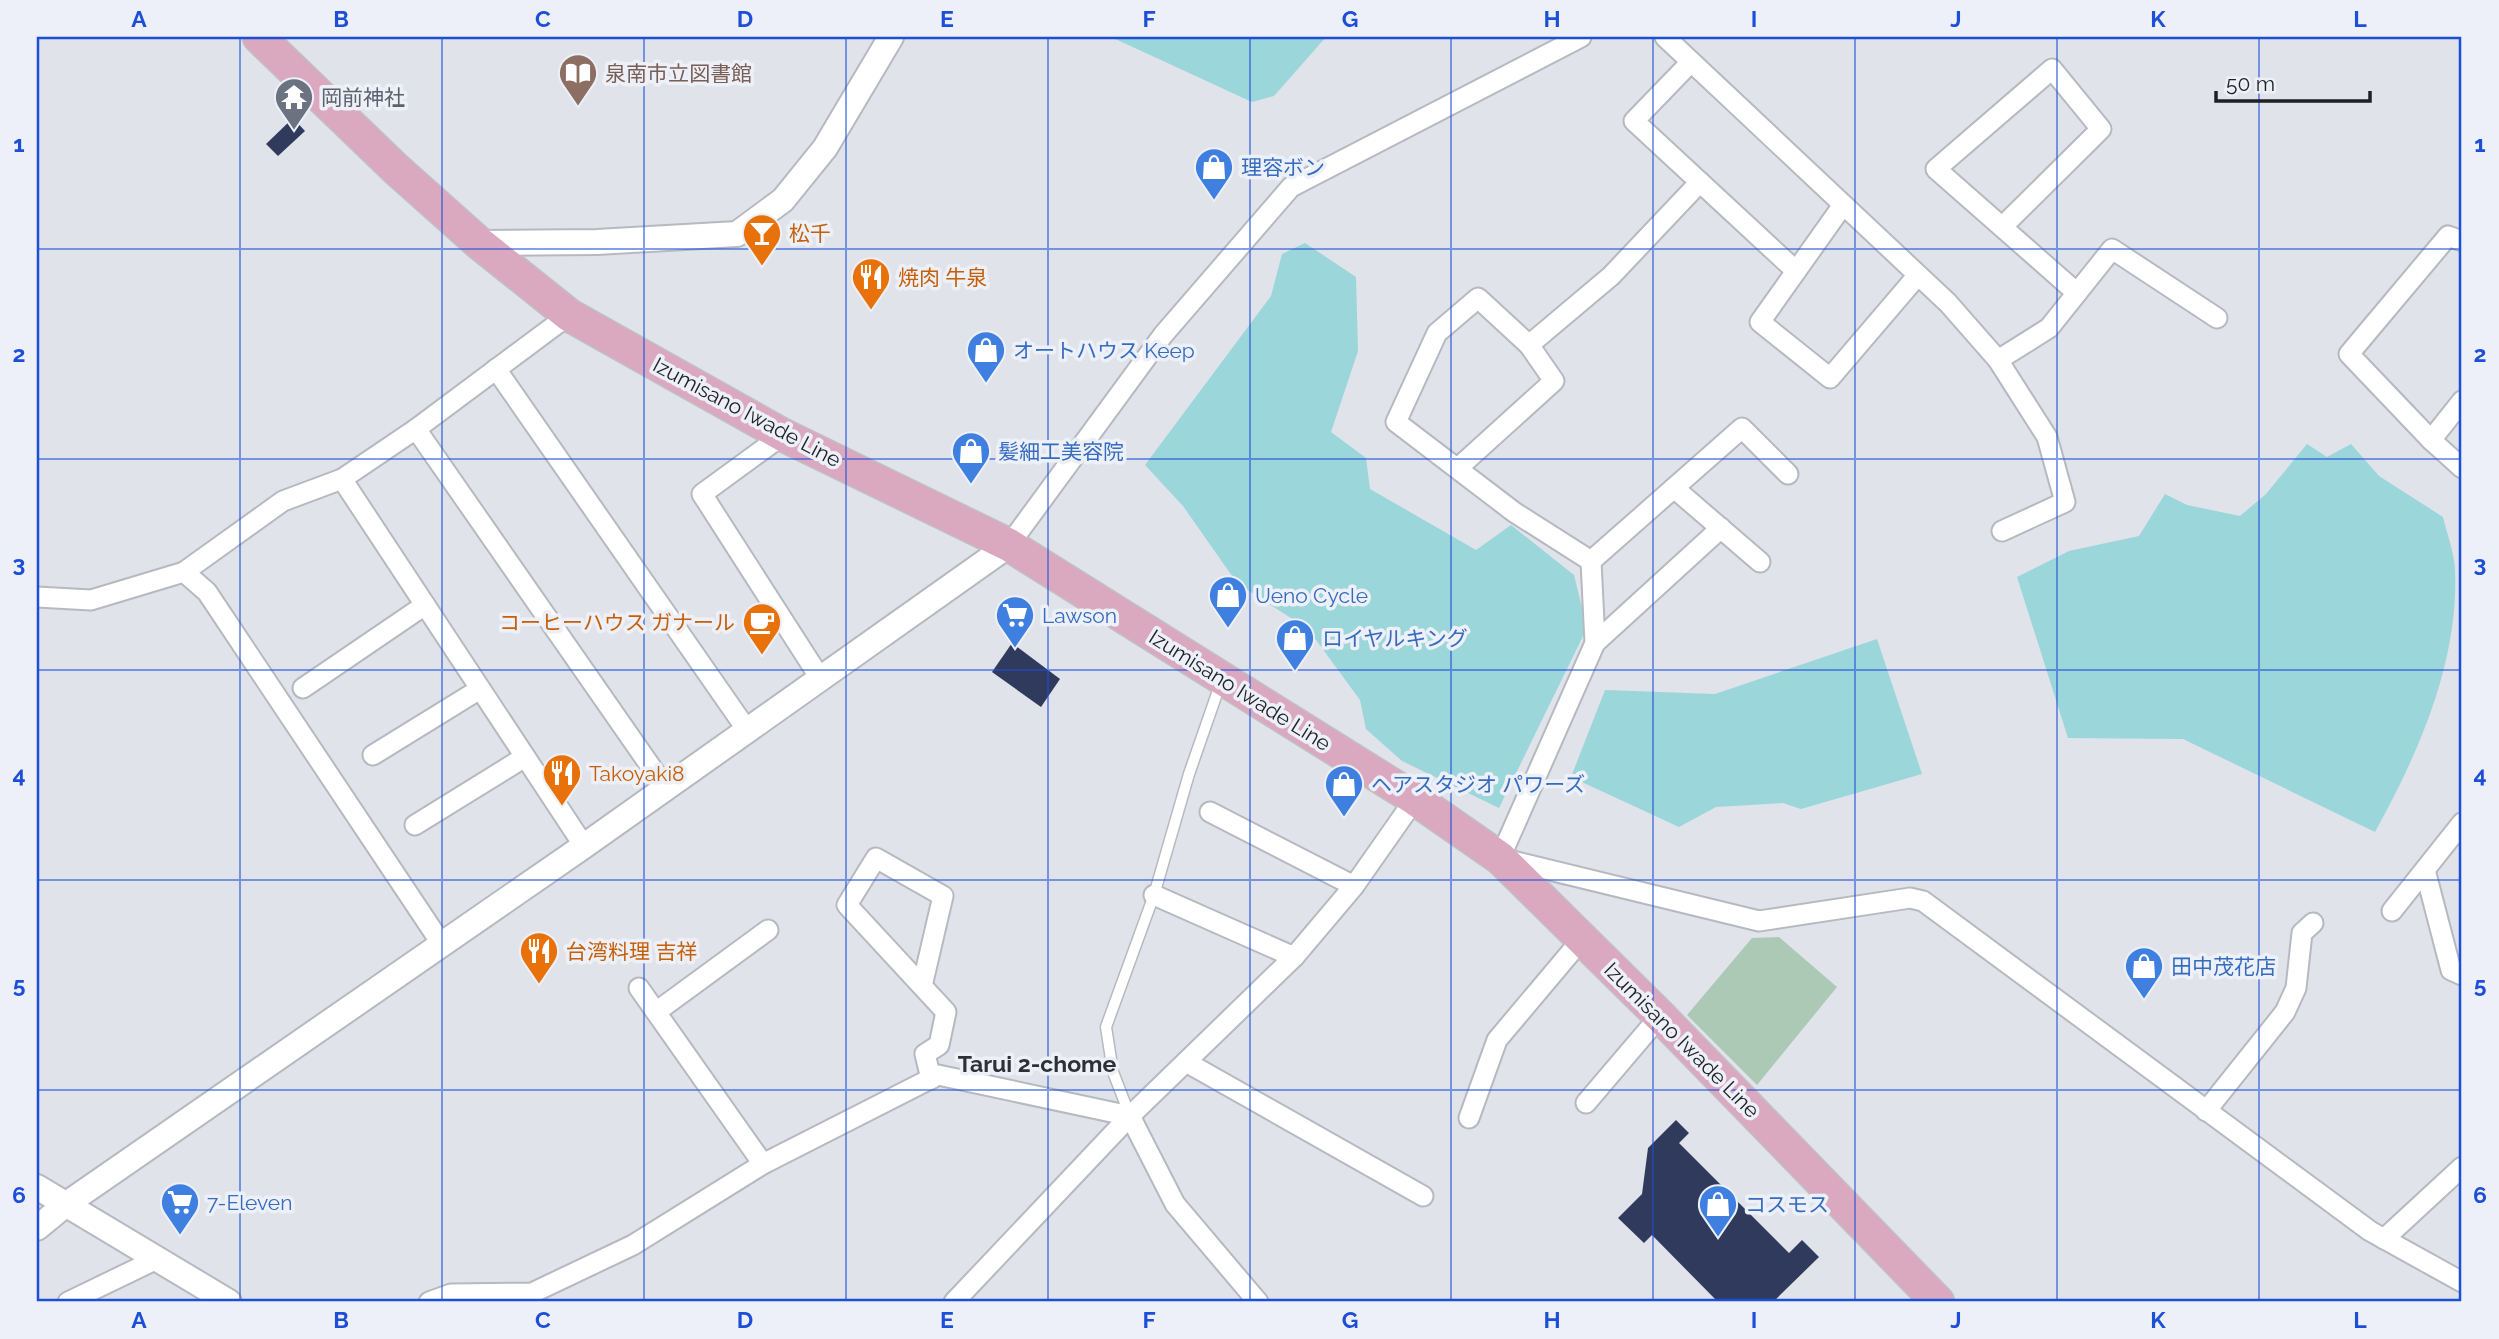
<svg xmlns="http://www.w3.org/2000/svg" width="2499" height="1339" font-family="Raleway,'Noto Sans JP',sans-serif">
	<rect width="100%" height="100%" fill="#e0e3ea"/>
	<polygon fill="#acc9b6" points="1779,937 1837,987 1757,1085 1687,1015 1752,938"/>
	<g fill="#9ad6da">
		<polygon points="1111,37 1326,37 1274,96 1252,102"/>
		<polygon points="1305,243 1356,277 1358,351 1331,432 1366,458 1370,489 1476,550 1511,525 1574,575 1587,628 1499,808 1402,761 1366,729 1360,700 1308,629 1237,583 1183,506 1145,465 1271,296 1282,254"/>
		<path d="M2307,444l20,13 24,-13 28,32 64,41c4,17 11,35 12,52 4,93 -36,183 -80,263l-192,-93 -115,-1 -51,-161 52,-26 70,-15 26,-42 22,11 53,11 26,-22z"/>
		<polygon points="1877,639 1922,774 1801,809 1783,803 1716,807 1679,827 1571,777 1605,690 1715,694"/>
	</g>
	<g fill="#2f3a5d">
		<polygon points="293,118 305,131 278,156 266,144"/>
		<polygon points="1012,643 1060,679 1041,707 992,672"/>
		<polygon points="1676,1120 1689,1133 1679,1143 1789,1253 1802,1240 1819,1257 1773,1302 1718,1302 1652,1235 1644,1243 1618,1218 1642,1194 1648,1148"/>
	</g>
	<g fill="none" stroke-linecap="round" stroke-linejoin="round">
		<g stroke="#b6b9c0" stroke-width="13">
			<polyline id="service" points="1130,1116 1113,1072 1106,1027 1154,895 1189,774 1221,682"/>
		</g>
		<g stroke="#b6b9c0" stroke-width="23">
			<g id="minor">
				<polyline points="1665,37 1948,303 1998,360 2047,437 2065,502 2002,531"/>
				<polyline points="1691,62 1634,121 1796,271"/>
				<polyline points="1843,205 1760,322 1830,378 1918,275"/>
				<polyline points="2002,227 2101,129 2052,69 1936,169 2077,293"/>
				<polyline points="2462,241 2448,236 2349,354 2431,440 2462,468"/>
				<polyline points="1529,345 1611,276 1700,182"/>
				<polyline points="1998,360 2049,328 2112,249 2217,318"/>
				<polyline points="496,369 747,730"/>
				<polyline points="416,429 665,787"/>
				<polyline points="783,435 702,494 820,678"/>
				<polyline points="2431,440 2462,401"/>
				<polyline points="1459,467 1554,381 1529,345 1478,298 1437,333 1396,422 1514,512 1591,561 1595,643 1500,858 1759,921 1910,898 1923,901 2370,1231 2462,1282"/>
				<polyline points="342,479 584,846"/>
				<polyline points="1674,488 1760,562"/>
				<polyline points="1009,545 1163,335 1291,187 1581,37"/>
				<polyline points="1591,561 1742,428 1788,474"/>
				<polyline points="184,572 207,592 441,943"/>
				<polyline points="37,597 91,600 184,572 283,501 342,479 416,429 569,315"/>
				<polyline points="1595,643 1721,528"/>
				<polyline points="303,688 425,605"/>
				<polyline points="373,755 480,689"/>
				<polyline points="1210,812 1354,886"/>
				<polyline points="415,825 525,757"/>
				<polyline points="2425,870 2451,970 2462,975"/>
				<polyline points="1154,895 1294,957"/>
				<polyline points="2392,911 2462,823"/>
				<polyline points="922,986 943,896 876,858 847,905 946,1012 939,1045 925,1054 931,1079"/>
				<polyline points="639,988 763,1164"/>
				<polyline points="656,1012 768,930"/>
				<polyline points="1186,1062 1423,1196"/>
				<polyline points="1586,1103 1660,1016"/>
				<polyline points="2206,1111 2285,1012 2296,988 2302,933 2313,923"/>
				<polyline points="1469,1118 1497,1040 1582,939"/>
				<polyline points="2384,1239 2462,1167"/>
				<polyline points="68,1302 159,1258"/>
				<polyline points="429,1302 451,1294 532,1293 633,1245 763,1164 938,1075 1130,1116 1175,1204 1258,1302"/>
				<polyline points="954,1302 1130,1116 1294,957 1354,886 1415,799"/>
			</g>
		</g>
		<g stroke="#b6b9c0" stroke-width="28">
			<g id="tertiary">
				<polyline points="479,243 597,242 737,234 783,200 825,148 891,37"/>
				<polyline points="37,1187 229,1302"/>
				<polyline points="37,1228 65,1205 584,846 1009,545"/>
			</g>
		</g>
		<g stroke="#c0c1c1" stroke-width="35">
			<polyline id="primary" points="259,37 396,169 479,243 569,315 783,435 1009,545 1415,799 1500,858 1660,1016 1938,1302"/>
		</g>
		<use href="#service" stroke="#fff" stroke-width="10"/>
		<use href="#minor" stroke="#fff" stroke-width="19"/>
		<use href="#tertiary" stroke="#fff" stroke-width="24"/>
		<use href="#primary" stroke="#daa8bf" stroke-width="32"/>
	</g>
	<path fill="none" stroke="#1d4ed8" stroke-width="2" stroke-opacity="0.55" d="M240,37v1265M442,37v1265M644,37v1265M846,37v1265M1048,37v1265M1250,37v1265M1451,37v1265M1653,37v1265M1855,37v1265M2057,37v1265M2259,37v1265M37,249h2425M37,459h2425M37,670h2425M37,880h2425M37,1090h2425"/>
	<defs>
		<g id="library-pin" transform="scale(2.0125)"><path d="M0 17L-7.5 6A9.5 9.5 0 1 1 7.5 6Z" fill="#8d6e63" stroke="#edf0f8"/><path d="M-6-4Q-3-5.5-.7-3.5V5Q-3 3-6 4ZM6-4Q3-5.5 .7-3.5V5Q3 3 6 4Z" fill="#fff"/></g>
		<g id="temple-pin" transform="scale(2.0125)"><path d="M0 17L-7.5 6A9.5 9.5 0 1 1 7.5 6Z" fill="#6b7280" stroke="#edf0f8"/><path d="M0-6L5-2H3V0L6.5 2.5H4V6H1.5V3h-3V6H-4V2.5H-6.5L-3 0V-2H-5Z" fill="#fff"/></g>
		<g id="shop-pin" transform="scale(2.0125)"><path d="M0 17L-7.5 6A9.5 9.5 0 1 1 7.5 6Z" fill="#3f7fe0" stroke="#edf0f8"/><path d="M-5-2.5h2.3a2.7 3.5 0 0 1 5.4 0H5L5.5 6h-11ZM-1.5-2.5h3a1.5 2.3 0 0 0-3 0Z" fill="#fff"/></g>
		<g id="bar-pin" transform="scale(2.0125)"><path d="M0 17L-7.5 6A9.5 9.5 0 1 1 7.5 6Z" fill="#e8710a" stroke="#edf0f8"/><path d="M-6-5H6L.8 .8V4.5H3.5V6h-7V4.5H-.8V.8Z" fill="#fff"/></g>
		<g id="restaurant-pin" transform="scale(2.0125)"><path d="M0 17L-7.5 6A9.5 9.5 0 1 1 7.5 6Z" fill="#e8710a" stroke="#edf0f8"/><path d="M-5-6h1v4h1v-4h1v4h1v-4h1v5L-1.5 .5V6h-2V.5L-5-1ZM5-6V6H3V1.5H1.5Q1.5-4 5-6Z" fill="#fff"/></g>
		<g id="supermarket-pin" transform="scale(2.0125)"><path d="M0 17L-7.5 6A9.5 9.5 0 1 1 7.5 6Z" fill="#3f7fe0" stroke="#edf0f8"/><path d="M-6-5.5h2.5l.6 2H6L4.5 2H-2.5L-4.4-4H-6ZM-1.5 3.2a1.3 1.3 0 1 0 .1 0ZM3 3.2a1.3 1.3 0 1 0 .1 0Z" fill="#fff"/></g>
		<g id="cafe-pin" transform="scale(2.0125)"><path d="M0 17L-7.5 6A9.5 9.5 0 1 1 7.5 6Z" fill="#e8710a" stroke="#edf0f8"/><path d="M-5.5-4.5H6V0H3Q3 3.5 0 3.5H-2.5Q-5.5 3.5-5.5 0ZM3-3.2v2h1.7v-2ZM-6 4.5H4V6H-6Z" fill="#fff"/></g>
	</defs>
	<g fill-rule="evenodd">
		<use href="#library-pin" x="578" y="73"/>
		<use href="#temple-pin" x="294" y="97"/>
		<use href="#shop-pin" x="1214" y="167"/>
		<use href="#bar-pin" x="762" y="233"/>
		<use href="#restaurant-pin" x="871" y="277"/>
		<use href="#shop-pin" x="986" y="350"/>
		<use href="#shop-pin" x="971" y="451"/>
		<use href="#shop-pin" x="1228" y="595"/>
		<use href="#supermarket-pin" x="1015" y="615"/>
		<use href="#cafe-pin" x="762" y="622"/>
		<use href="#shop-pin" x="1295" y="638"/>
		<use href="#restaurant-pin" x="562" y="773"/>
		<use href="#shop-pin" x="1344" y="784"/>
		<use href="#restaurant-pin" x="539" y="951"/>
		<use href="#shop-pin" x="2144" y="966"/>
		<use href="#supermarket-pin" x="180" y="1202"/>
		<use href="#shop-pin" x="1718" y="1204"/>
	</g>
	<g text-anchor="middle" dominant-baseline="central" stroke-width="7" stroke-linejoin="round" paint-order="stroke">
		<g font-size="21" fill="#785e54" stroke="#edf0f8" text-anchor="start">
			<text x="605" y="73">泉南市立図書館</text>
		</g>
		<g font-size="21" fill="#5b616d" stroke="#edf0f8" text-anchor="start">
			<text x="321" y="97">岡前神社</text>
		</g>
		<g font-size="21" fill="#366cbe" stroke="#edf0f8" text-anchor="start">
			<text x="1241" y="167">理容ボン</text>
			<text x="1013" y="350">オートハウス Keep</text>
			<text x="998" y="451">髪細工美容院</text>
			<text x="1255" y="595">Ueno Cycle</text>
			<text x="1042" y="615">Lawson</text>
			<text x="1322" y="638">ロイヤルキング</text>
			<text x="1371" y="784">ヘアスタジオ パワーズ</text>
			<text x="2171" y="966">田中茂花店</text>
			<text x="207" y="1202">7-Eleven</text>
			<text x="1745" y="1204">コスモス</text>
		</g>
		<g font-size="21" fill="#c56008" stroke="#edf0f8" text-anchor="start">
			<text x="789" y="233">松千</text>
			<text x="898" y="277">焼肉 牛泉</text>
			<text x="735" y="622" text-anchor="end">コーヒーハウス ガナール</text>
			<text x="589" y="773">Takoyaki8</text>
			<text x="566" y="951">台湾料理 吉祥</text>
		</g>
		<g font-size="21" fill="#1f2023" stroke="#edf0f8">
			<text transform="translate(747 412) rotate(28)">Izumisano Iwade Line</text>
			<text transform="translate(1240 690) rotate(32)">Izumisano Iwade Line</text>
			<text transform="translate(1682 1040) rotate(45)">Izumisano Iwade Line</text>
		</g>
		<g font-size="23" font-weight="bold" fill="#2d3035" stroke="#edf0f8">
			<text x="1037" y="1063">Tarui 2-chome</text>
		</g>
	</g>
	<rect width="2499" height="1339" fill="none" stroke="#edf0f8" stroke-width="77"/>
	<path d="M2216 91v10h154v-10" fill="none" stroke="#1f2023" stroke-width="3.5"/>
	<text x="2226" y="91" font-size="21" fill="#1f2023" stroke="#edf0f8" stroke-width="5" paint-order="stroke">50 m</text>
	<rect x="38" y="38" width="2422" height="1262" fill="none" stroke="#1d4ed8" stroke-width="2.5"/>
	<g font-size="23" text-anchor="middle" font-weight="bold" fill="#1d4ed8">
		<text x="139" y="27">A</text>
		<text x="341" y="27">B</text>
		<text x="543" y="27">C</text>
		<text x="745" y="27">D</text>
		<text x="947" y="27">E</text>
		<text x="1149" y="27">F</text>
		<text x="1350" y="27">G</text>
		<text x="1552" y="27">H</text>
		<text x="1754" y="27">I</text>
		<text x="1956" y="27">J</text>
		<text x="2158" y="27">K</text>
		<text x="2360" y="27">L</text>
		<text x="19" y="152">1</text>
		<text x="2480" y="152">1</text>
		<text x="19" y="362">2</text>
		<text x="2480" y="362">2</text>
		<text x="19" y="572">3</text>
		<text x="2480" y="572">3</text>
		<text x="19" y="783">4</text>
		<text x="2480" y="783">4</text>
		<text x="19" y="993">5</text>
		<text x="2480" y="993">5</text>
		<text x="19" y="1203">6</text>
		<text x="2480" y="1203">6</text>
		<text x="139" y="1328">A</text>
		<text x="341" y="1328">B</text>
		<text x="543" y="1328">C</text>
		<text x="745" y="1328">D</text>
		<text x="947" y="1328">E</text>
		<text x="1149" y="1328">F</text>
		<text x="1350" y="1328">G</text>
		<text x="1552" y="1328">H</text>
		<text x="1754" y="1328">I</text>
		<text x="1956" y="1328">J</text>
		<text x="2158" y="1328">K</text>
		<text x="2360" y="1328">L</text>
	</g>
</svg>
